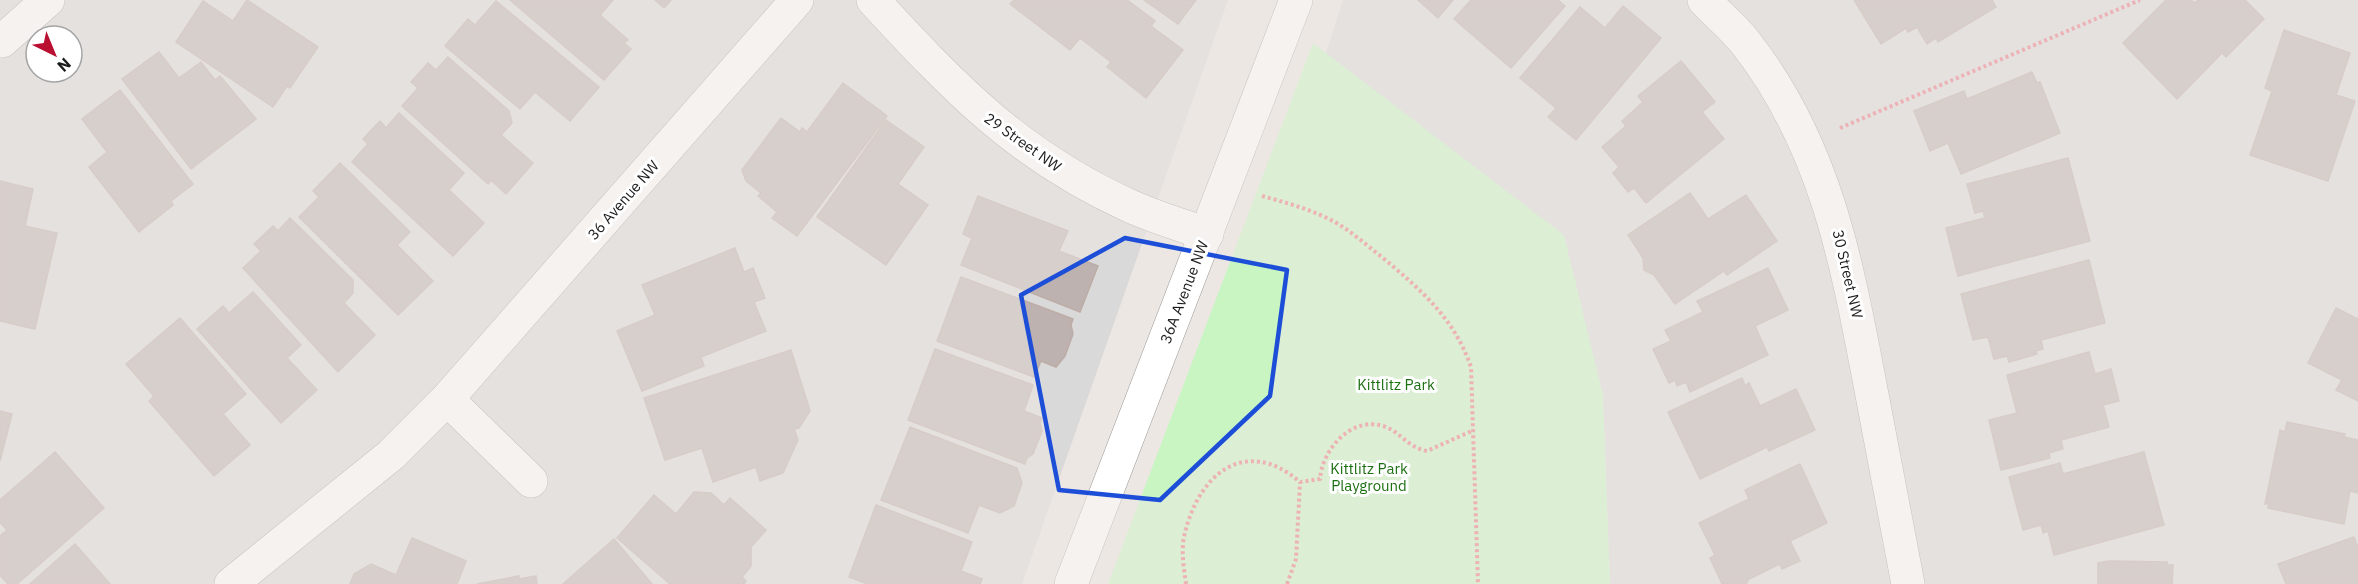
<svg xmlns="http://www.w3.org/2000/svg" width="2358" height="584" font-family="'IBM Plex Sans',sans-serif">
	<rect width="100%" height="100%" fill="#ede7e3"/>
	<g fill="#dad9d9" fill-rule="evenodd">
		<path d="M0,0h1228l-206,584h-1022zM36,36h36v36h-36z"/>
		<polygon points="1343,0 2358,0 2358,584 1610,584 1603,395 1326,53"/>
	</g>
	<polygon fill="#c8f5c2" points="1313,43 1564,235 1603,395 1610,584 1108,584"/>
	<g fill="#bdb2b0" stroke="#bdaca6" stroke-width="1.5">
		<polygon points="247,0 318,47 290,88 287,86 273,107 176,42 203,1 233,21"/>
		<polygon points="510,0 613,0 600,15 628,40 624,43 631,49 604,80"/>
		<polygon points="655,0 671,0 664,8"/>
		<polygon points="1014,0 1127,0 1155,21 1151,26 1183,50 1146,98 1107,67 1111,62 1080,38 1070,50 1010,4"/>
		<polygon points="1144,0 1196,0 1178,24"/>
		<polygon points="1418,0 1453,0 1438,18"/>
		<polygon points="1471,0 1558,0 1565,6 1511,68 1454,19"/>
		<polygon points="1854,0 1992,0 1996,7 1938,42 1936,38 1927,44 1917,27 1908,32 1906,28 1881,44"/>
		<polygon points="2166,0 2191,0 2195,3 2198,0 2245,0 2264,19 2226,57 2222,53 2177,99 2123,43"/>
		<polygon points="496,1 599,87 570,121 535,92 520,109 445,46 468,19 475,25"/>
		<polygon points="1623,6 1661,38 1576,140 1548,117 1556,108 1520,78 1580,7 1605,28"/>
		<polygon points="2284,30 2350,53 2336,95 2355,101 2328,181 2250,155 2272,91 2265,88"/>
		<polygon points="159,52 179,78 201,62 215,80 220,76 256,119 191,169 122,79"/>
		<polygon points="448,57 509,111 512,123 501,135 533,163 506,194 491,180 488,184 402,106 418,88 411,82 428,63 436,70"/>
		<polygon points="1681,61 1715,102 1702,112 1724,139 1646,203 1634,188 1628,192 1613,173 1619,167 1602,147 1626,126 1622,121 1643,102 1638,96"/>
		<polygon points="2032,72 2037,83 2040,82 2060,133 1961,174 1948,143 1930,151 1914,111 1964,91 1967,99"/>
		<polygon points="843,83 887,116 797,236 772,218 777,212 758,196 761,193 746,181 742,170 781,118 800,132 802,128 807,132"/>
		<polygon points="120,90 193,184 171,201 173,205 139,232 89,167 107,152 82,119"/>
		<polygon points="399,113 464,173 449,190 484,223 453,256 352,162 368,144 363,139 380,121 386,128"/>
		<polygon points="886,120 924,147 898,184 928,205 886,265 817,217"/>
		<polygon points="2068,158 2090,241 1958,276 1946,228 1985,218 1983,211 1975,213 1967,184"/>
		<polygon points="340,163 410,232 397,245 433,281 398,315 299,217 319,197 313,191"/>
		<polygon points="0,181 33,189 25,226 57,233 35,329 0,321"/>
		<polygon points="1690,193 1708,219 1746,195 1777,241 1727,275 1724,271 1675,304 1654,275 1644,270 1643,258 1628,235"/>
		<polygon points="978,196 1068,231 1059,251 1098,266 1080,312 961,265 972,238 963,234"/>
		<polygon points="290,218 353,280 353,293 344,303 375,335 338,372 243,268 261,251 254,244 273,226 278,231"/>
		<polygon points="735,248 744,272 753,268 765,298 754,302 766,331 701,357 704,366 642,391 617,331 655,315 642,285"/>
		<polygon points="2089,260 2105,323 2041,340 2043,349 2036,351 2037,354 2009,362 2007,356 1994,359 1988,337 1973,340 1961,294"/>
		<polygon points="1768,268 1788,310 1755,326 1768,355 1690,392 1686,382 1677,386 1675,380 1669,383 1653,349 1671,341 1665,330 1703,312 1697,301"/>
		<polygon points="961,277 1073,319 1071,325 1073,334 1065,356 1056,367 1041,361 1034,377 937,341"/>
		<polygon points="253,292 301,345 287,358 317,390 281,423 197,329 223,306 229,313"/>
		<polygon points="2336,308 2358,319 2358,401 2336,390 2342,380 2308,363"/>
		<polygon points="180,318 246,394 223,414 250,445 214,476 149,401 154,396 126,364"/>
		<polygon points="935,349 1033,385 1024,411 1042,418 1040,423 1042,431 1033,454 1027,458 1025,464 908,420"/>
		<polygon points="791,350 810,411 799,428 794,429 798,440 783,473 760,481 756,467 713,482 702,448 665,460 644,398"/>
		<polygon points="2089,352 2095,374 2111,369 2119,401 2103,405 2109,427 2061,440 2063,449 2049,453 2050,458 2001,470 1989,420 2017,413 2007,375"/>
		<polygon points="1742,378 1745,386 1749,383 1760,406 1796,389 1815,430 1769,451 1767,447 1700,479 1668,412"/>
		<polygon points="0,411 12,414 0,461"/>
		<polygon points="2287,422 2345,434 2344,437 2358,440 2358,493 2350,491 2344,524 2268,508 2269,504 2265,504 2280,430 2285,432"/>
		<polygon points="910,427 1017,468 1022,483 1014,506 1000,513 979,505 968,533 881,500"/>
		<polygon points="55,452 104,508 17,584 8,584 0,575 0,536 7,530 0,522 0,500"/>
		<polygon points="2144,452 2164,525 2054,555 2048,531 2043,533 2041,525 2023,530 2009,477 2060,463 2063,474"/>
		<polygon points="1800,464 1827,523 1790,541 1800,561 1782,569 1780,564 1749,579 1746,584 1722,584 1710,558 1715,555 1699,523 1749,499 1745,490"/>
		<polygon points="694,492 711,493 724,505 730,498 766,530 751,547 751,566 742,577 746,581 744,584 670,584 617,538 654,495 676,514"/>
		<polygon points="876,505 972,542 961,571 982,579 980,584 868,584 849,577"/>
		<polygon points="2354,537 2358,548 2358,584 2286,584 2278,564"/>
		<polygon points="412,538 466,561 457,584 350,584 354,574 371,564 396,575"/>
		<polygon points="614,539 652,584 563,584"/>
		<polygon points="75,544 110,584 30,584"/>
		<polygon points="2109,561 2167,562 2167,565 2173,565 2172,584 2098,584 2098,563"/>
		<polygon points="519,576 519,579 536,576 537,584 477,584"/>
	</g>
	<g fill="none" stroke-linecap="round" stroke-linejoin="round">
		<g stroke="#999" stroke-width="34">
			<g id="street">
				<path d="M873,0c81,88 146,156 257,206 24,11 51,19 77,28"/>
				<path d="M1704,0c13,14 29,27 41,42 78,100 100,211 123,332 13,70 26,140 40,210"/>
				<polyline points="2,41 48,0"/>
				<polyline points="447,399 531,481"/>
				<polyline points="231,584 391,455 447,399 797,0"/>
				<polyline points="1071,584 1296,0"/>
			</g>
		</g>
		<g stroke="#ee727e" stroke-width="4" stroke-dasharray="3 3" stroke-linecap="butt">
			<polyline points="1840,128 2140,0"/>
			<path d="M1262,196c22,6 44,12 65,22 21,10 38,26 56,40 38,32 71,60 88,109l7,217"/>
			<path d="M1186,584c-2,-15 -5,-32 -2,-47 13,-61 60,-103 116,-55l20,-3c2,-29 31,-63 63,-53 17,5 25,22 44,25l47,-21"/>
			<polyline points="1287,584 1296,559 1300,482"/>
		</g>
		<use href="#street" stroke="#fff" stroke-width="33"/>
	</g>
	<path d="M0 0H2358V584H0ZM1125,238l162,32 -17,126 -110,104 -101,-10 -38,-195z" fill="#ede7e3" fill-opacity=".55" fill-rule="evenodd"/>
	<path fill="none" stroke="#1d4ed8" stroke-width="4.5" stroke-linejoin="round" d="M1125,238l162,32 -17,126 -110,104 -101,-10 -38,-195z"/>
	<g text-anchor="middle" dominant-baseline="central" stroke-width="6" stroke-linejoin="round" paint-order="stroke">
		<g font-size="15" fill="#1c1c1c" stroke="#fff">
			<text transform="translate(1023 142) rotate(35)">29 Street NW</text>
			<text transform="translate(623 200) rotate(-49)">36 Avenue NW</text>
			<text transform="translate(1848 274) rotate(77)">30 Street NW</text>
			<text transform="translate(1184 292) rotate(-69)">36A Avenue NW</text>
		</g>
		<g font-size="15" fill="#1e7113" stroke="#fff">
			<text x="1396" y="384">Kittlitz Park</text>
			<text x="1369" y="468">Kittlitz Park<tspan x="1369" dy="17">Playground</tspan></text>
		</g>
	</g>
	<g transform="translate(54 54) rotate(137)"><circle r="28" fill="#ffffff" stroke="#a4a4a4" stroke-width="1.5"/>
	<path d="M0-4.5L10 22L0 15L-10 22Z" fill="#b90f31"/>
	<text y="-9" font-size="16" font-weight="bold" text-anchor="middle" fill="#1c1c1c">N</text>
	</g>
</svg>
